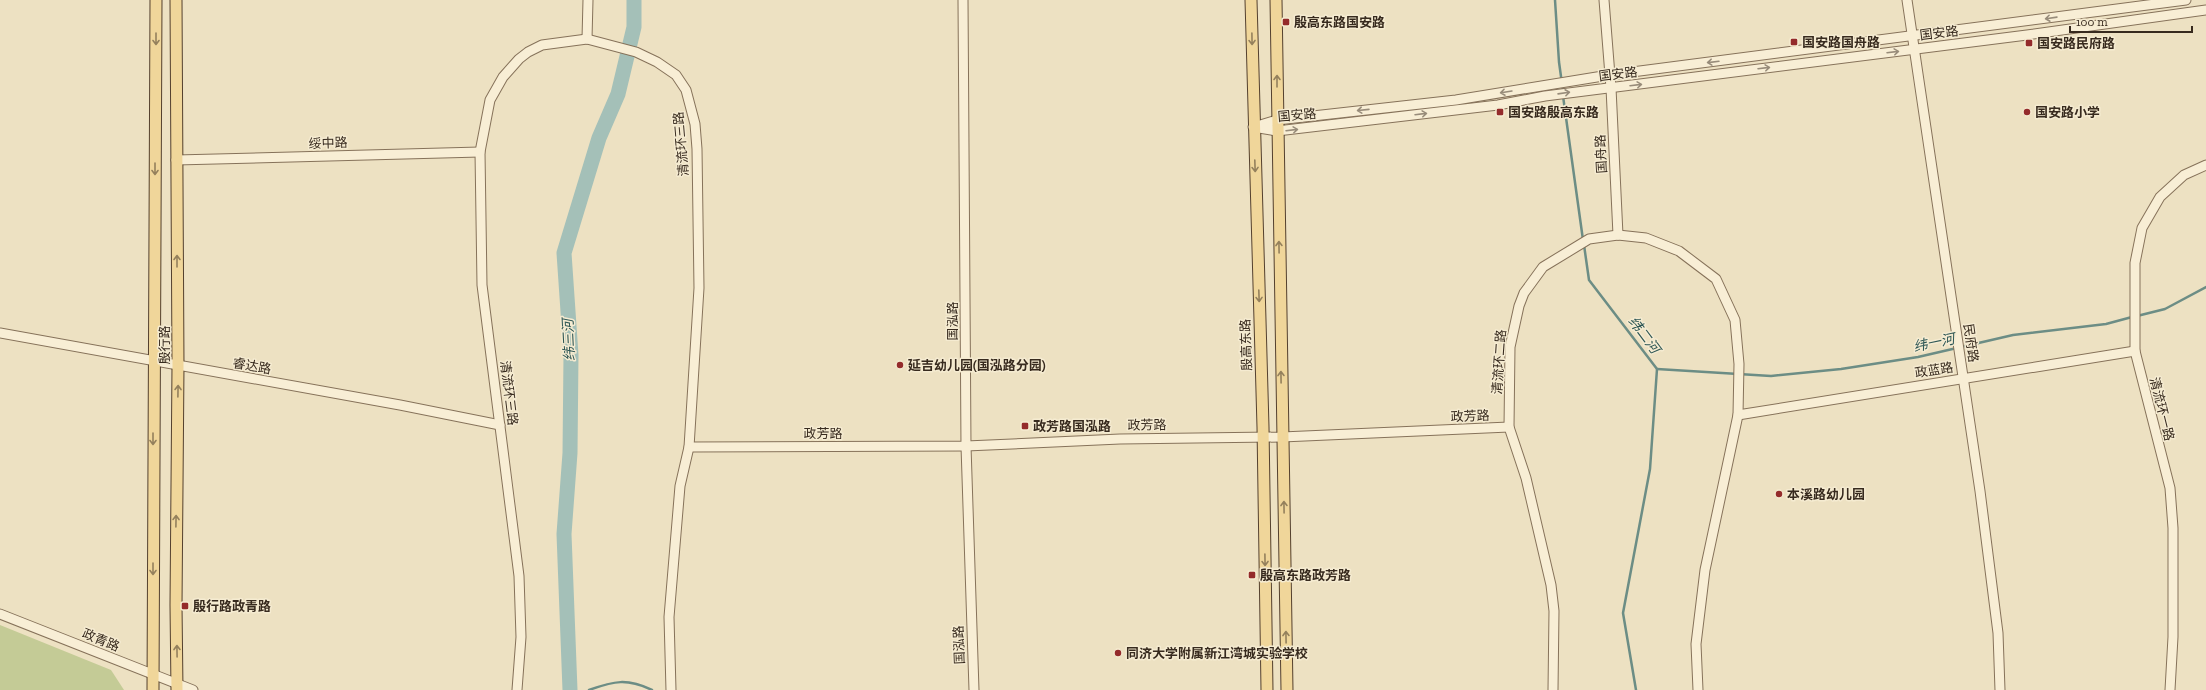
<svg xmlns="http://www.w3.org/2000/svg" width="2206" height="690" font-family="'Zilla Slab','Noto Sans SC',serif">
	<rect width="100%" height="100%" fill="#ede1c2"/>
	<polygon fill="#c4cb96" points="0,625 111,670 124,690 0,690"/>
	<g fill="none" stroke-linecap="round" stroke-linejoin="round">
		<g stroke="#6c8d85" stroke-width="2.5">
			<polyline points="1555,0 1559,62 1563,91"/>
			<polyline points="1563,96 1583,240"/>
			<polyline points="1584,245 1589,280 1657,369 1650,469 1623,613 1636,690"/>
			<polyline points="2137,316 2165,309 2206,287"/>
			<polyline points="1657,369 1771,376 1841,369 1918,357 2013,335 2106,324 2132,317"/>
			<path d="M589,690c25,-9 38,-12 63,0"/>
		</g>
		<polyline stroke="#a4c0b8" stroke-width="15" points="570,690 564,534 570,453 571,355 564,253 599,138 618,94 634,27 634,0"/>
		<g stroke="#86725a" stroke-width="11">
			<g id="minor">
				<polyline points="963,0 966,446 974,690"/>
				<polyline points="1604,0 1611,88 1618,235"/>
				<polyline points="1907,0 1980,491 1998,633 2000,690"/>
				<polyline points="587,39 588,0"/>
				<polyline points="1257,126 1277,120 1456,100 1609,75 2186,0"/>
				<polyline points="1253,127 1277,131 1498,105 1545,96 2027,35 2206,10"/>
				<polyline points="176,160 480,152"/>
				<polyline points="0,333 400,405 500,425"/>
				<polyline points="1738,415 2135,351"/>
				<polyline points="689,447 966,446 1120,439 1282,437 1509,427"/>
				<polyline points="0,614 193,690"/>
				<polyline points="517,690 521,637 519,576 482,285 480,152 490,100 503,77 519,59 528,52 542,45 587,39 636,52 657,62 676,75 686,90 695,124 697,149 699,288 689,447 680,486 669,617 671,690"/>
				<polyline points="1553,690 1554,611 1551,585 1526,478 1509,427 1510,347 1519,306 1524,293 1543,267 1589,239 1618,235 1646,238 1679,251 1716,279 1735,320 1739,364 1738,415 1705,570 1696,644 1698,690"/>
				<polyline points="2170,690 2173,637 2173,528 2170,488 2135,351 2135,263 2142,228 2160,197 2184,175 2206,165"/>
			</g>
		</g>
		<g stroke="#54402e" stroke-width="13">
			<g id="major">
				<polyline points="176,0 178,366 176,605 177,690"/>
				<polyline points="1251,0 1263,427 1267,690"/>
				<polyline points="1276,0 1287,690"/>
				<polyline points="153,690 156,0"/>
			</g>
		</g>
		<use href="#minor" stroke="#f8eed5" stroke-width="9"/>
		<use href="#major" stroke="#f0d69a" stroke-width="11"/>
	</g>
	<defs><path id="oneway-shaft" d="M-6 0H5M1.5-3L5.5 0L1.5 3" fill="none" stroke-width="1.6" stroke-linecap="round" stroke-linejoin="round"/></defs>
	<g stroke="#988c7a">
		<use href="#oneway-shaft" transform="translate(2051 18) rotate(172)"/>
		<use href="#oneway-shaft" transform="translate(1893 52) rotate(-7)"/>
		<use href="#oneway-shaft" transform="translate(1713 62) rotate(173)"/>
		<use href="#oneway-shaft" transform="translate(1764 68) rotate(-7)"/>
		<use href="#oneway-shaft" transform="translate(1636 85) rotate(-7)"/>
		<use href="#oneway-shaft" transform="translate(1506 92) rotate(171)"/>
		<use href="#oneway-shaft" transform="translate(1564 93) rotate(-8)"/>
		<use href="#oneway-shaft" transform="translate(1363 110) rotate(174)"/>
		<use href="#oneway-shaft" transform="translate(1421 114) rotate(-7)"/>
		<use href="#oneway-shaft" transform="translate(1292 130) rotate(-7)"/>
	</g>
	<g stroke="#94805c">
		<use href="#oneway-shaft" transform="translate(156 39) rotate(90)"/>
		<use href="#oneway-shaft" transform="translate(1252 39) rotate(89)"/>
		<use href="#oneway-shaft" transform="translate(1277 81) rotate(-90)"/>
		<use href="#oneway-shaft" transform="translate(1255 166) rotate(88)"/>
		<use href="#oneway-shaft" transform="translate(155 169) rotate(90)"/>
		<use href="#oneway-shaft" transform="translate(1279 247) rotate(-91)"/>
		<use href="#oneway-shaft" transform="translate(177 261) rotate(-90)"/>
		<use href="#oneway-shaft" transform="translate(1259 296) rotate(88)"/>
		<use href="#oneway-shaft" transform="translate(1281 377) rotate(-91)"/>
		<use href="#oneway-shaft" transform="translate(178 391) rotate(-89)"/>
		<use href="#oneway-shaft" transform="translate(153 439) rotate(90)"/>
		<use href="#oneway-shaft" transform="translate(1284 507) rotate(-91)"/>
		<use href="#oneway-shaft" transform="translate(176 521) rotate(-89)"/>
		<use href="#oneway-shaft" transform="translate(1265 560) rotate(89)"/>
		<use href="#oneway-shaft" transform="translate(153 569) rotate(90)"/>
		<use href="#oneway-shaft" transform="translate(1286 637) rotate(-91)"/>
		<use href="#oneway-shaft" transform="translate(177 651) rotate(-91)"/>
	</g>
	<g fill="#942b2b" stroke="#f5ebd1" stroke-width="1.5">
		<rect x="1282" y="18" width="8" height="8" rx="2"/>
		<rect x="1790" y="38" width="8" height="8" rx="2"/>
		<rect x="2025" y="39" width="8" height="8" rx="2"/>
		<rect x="1496" y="108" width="8" height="8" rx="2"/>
		<circle cx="2027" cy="112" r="4"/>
		<circle cx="900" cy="365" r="4"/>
		<rect x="1021" y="422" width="8" height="8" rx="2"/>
		<circle cx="1779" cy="494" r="4"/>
		<rect x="1248" y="571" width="8" height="8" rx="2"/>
		<rect x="181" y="602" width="8" height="8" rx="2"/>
		<circle cx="1118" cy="653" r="4"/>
	</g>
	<g text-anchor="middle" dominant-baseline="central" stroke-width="3" stroke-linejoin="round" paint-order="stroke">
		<g font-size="13" font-weight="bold" fill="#372a1e" stroke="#f5ebd1" text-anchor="start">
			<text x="1294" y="22">殷高东路国安路</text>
			<text x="1802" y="42">国安路国舟路</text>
			<text x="2037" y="43">国安路民府路</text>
			<text x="1508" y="112">国安路殷高东路</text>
			<text x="2035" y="112">国安路小学</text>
			<text x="908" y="365">延吉幼儿园(国泓路分园)</text>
			<text x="1033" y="426">政芳路国泓路</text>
			<text x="1787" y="494">本溪路幼儿园</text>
			<text x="1260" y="575">殷高东路政芳路</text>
			<text x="193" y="606">殷行路政青路</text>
			<text x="1126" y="653">同济大学附属新江湾城实验学校</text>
		</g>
		<g font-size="13" fill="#372a1e" stroke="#f5ebd1">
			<text transform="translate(1939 33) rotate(-7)">国安路</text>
			<text transform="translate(1618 74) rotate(-7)">国安路</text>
			<text transform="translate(1297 115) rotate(-5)">国安路</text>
			<text transform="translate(328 143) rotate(-2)">绥中路</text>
			<text transform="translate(681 144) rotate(-95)">清流环三路</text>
			<text transform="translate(1601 154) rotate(-93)">国舟路</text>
			<text transform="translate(952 321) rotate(-90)">国泓路</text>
			<text transform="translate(1971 343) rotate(82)">民府路</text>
			<text transform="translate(164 345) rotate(-90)">殷行路</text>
			<text transform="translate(1246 345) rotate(-92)">殷高东路</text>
			<text transform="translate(1499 362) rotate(-86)">清流环二路</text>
			<text transform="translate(252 366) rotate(10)">睿达路</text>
			<text transform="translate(1934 370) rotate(-9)">政蓝路</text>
			<text transform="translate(509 393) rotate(83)">清流环三路</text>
			<text transform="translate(2162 409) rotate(76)">清流环一路</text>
			<text transform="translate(1470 416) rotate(-2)">政芳路</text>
			<text transform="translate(1147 425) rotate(-1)">政芳路</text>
			<text x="823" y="433">政芳路</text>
			<text transform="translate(101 640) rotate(22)">政青路</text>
			<text transform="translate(959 645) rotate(-92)">国泓路</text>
		</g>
		<g font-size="14" font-style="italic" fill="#2d5654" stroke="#f5ebd1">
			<text transform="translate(1644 335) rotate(53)">纬二河</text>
			<text transform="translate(569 340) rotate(-93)">纬三河</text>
			<text transform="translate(1934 343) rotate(-12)">纬一河</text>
		</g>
	</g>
	<path d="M2070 26v6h122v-6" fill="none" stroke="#372a1e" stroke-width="2"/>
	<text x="2076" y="26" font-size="12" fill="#372a1e" stroke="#f5ebd1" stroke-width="3" paint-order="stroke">100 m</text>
</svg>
